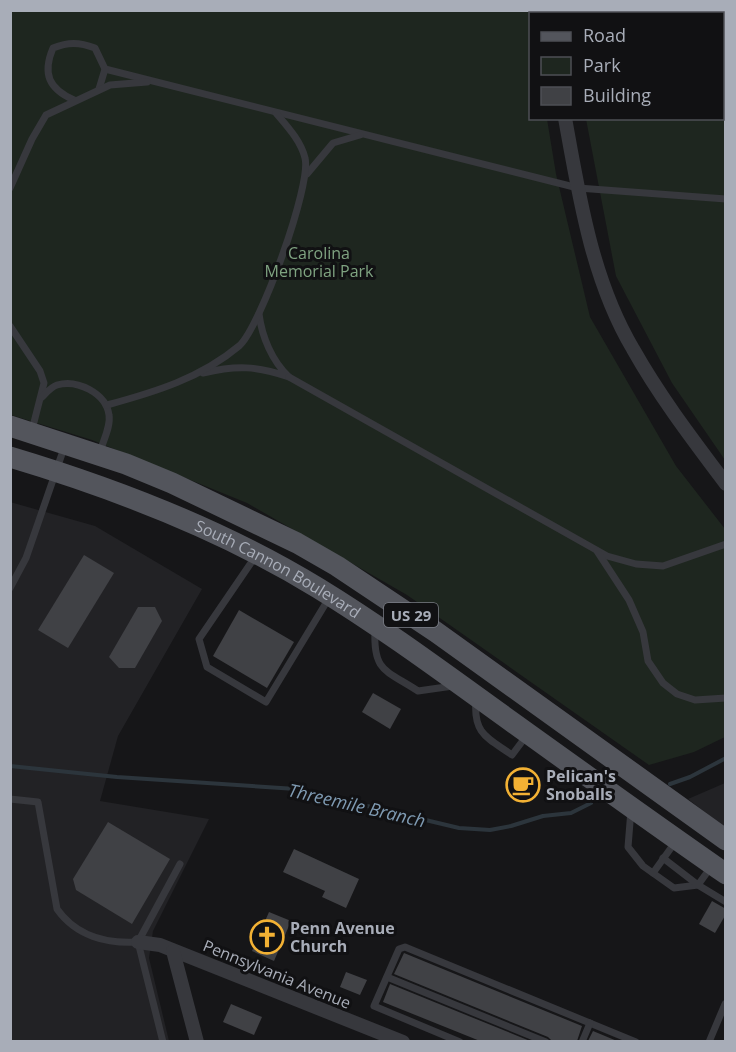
<svg xmlns="http://www.w3.org/2000/svg" width="736" height="1052" font-family="'Open Sans',sans-serif">
	<rect width="100%" height="100%" fill="#161618"/>
	<g fill="#222225">
		<polygon points="10,502 95,526 202,589 118,736 100,801 209,819 153,931 149,958 169,1041 11,1041"/>
		<polygon points="725,783 725,828 688,799"/>
	</g>
	<g fill="#1e261f">
		<polygon points="10,11 531,11 530,118 547,119 556,174 590,317 676,466 725,529 725,737 694,752 649,765 407,595 247,503 92,440 11,415"/>
		<polygon points="723,96 725,96 725,460 672,383 616,276 586,119 722,118"/>
	</g>
	<g fill="none" stroke-linecap="round" stroke-linejoin="round">
		<g stroke="#2c353c" stroke-width="4">
			<polyline points="10,766 117,777 296,789 459,828 490,830 511,826 543,816 571,813 591,803"/>
			<polyline points="670,784 690,777 726,758"/>
		</g>
	</g>
	<g fill="#404145">
		<polygon points="84,555 114,573 68,648 38,630"/>
		<polygon points="138,607 155,607 162,621 135,668 119,668 109,657"/>
		<polygon points="239,610 294,642 267,688 213,656"/>
		<polygon points="373,693 401,709 390,729 362,712"/>
		<polygon points="517,774 536,785 529,796 511,785"/>
		<polygon points="108,822 170,859 132,924 76,890 73,879"/>
		<polygon points="294,849 359,879 346,908 322,897 325,891 283,872"/>
		<polygon points="712,901 726,909 726,914 715,933 699,924"/>
		<polygon points="269,912 291,921 274,961 252,951"/>
		<polygon points="404,953 582,1026 577,1041 552,1041 548,1037 394,974"/>
		<polygon points="346,972 367,980 360,995 340,987"/>
		<polygon points="390,984 530,1041 480,1041 383,1002"/>
		<polygon points="231,1004 262,1017 254,1035 223,1022"/>
		<polygon points="593,1031 617,1041 588,1041"/>
	</g>
	<g fill="none" stroke-linecap="round" stroke-linejoin="round">
		<g stroke="#37383d" stroke-width="7">
			<polyline points="105,69 578,188 726,199"/>
			<path d="M74,100c-25,-11 -32,-26 -21,-52 15,-6 26,-6 42,0l10,21 -6,20"/>
			<polyline points="307,174 333,143 360,135"/>
			<polyline points="10,188 32,139 46,115 110,85 147,82"/>
			<polyline points="10,326 40,371 44,383 32,430"/>
			<path d="M203,373c34,-8 53,-7 86,4 -17,-16 -27,-40 -30,-63"/>
			<polyline points="289,377 607,556 636,564 663,566 726,544"/>
			<path d="M42,397c4,-4 9,-10 15,-12 20,-6 49,8 52,30 2,11 -6,26 -9,37"/>
			<path d="M107,405c48,-13 94,-27 132,-59 21,-18 73,-162 66,-188 -4,-17 -18,-32 -29,-45"/>
			<polyline points="597,551 629,600 643,632 648,661 663,683 677,694 695,700 726,698"/>
			<polyline points="255,557 199,639 207,667 266,702 329,598"/>
			<polyline points="10,588 26,558 64,448"/>
			<path d="M375,630c-2,42 11,40 43,61l35,-5"/>
			<path d="M476,701c-3,33 12,37 36,54l15,-20"/>
			<path d="M10,799l28,3 19,107c19,27 50,35 81,33"/>
			<polyline points="631,810 628,847 643,866 674,888 698,885 726,902"/>
			<polyline points="663,858 698,885 711,867"/>
			<polyline points="653,873 676,841"/>
			<polyline points="138,942 163,1042"/>
			<polyline points="138,942 180,864"/>
			<polyline points="387,977 546,1042"/>
			<polyline points="460,1042 374,1006 399,949 405,947 636,1042"/>
			<polyline points="582,1042 590,1023"/>
			<polyline points="709,1042 725,1004"/>
		</g>
		<g stroke="#37383d" stroke-width="14">
			<polyline points="548,10 549,14"/>
			<path d="M565,118c14,78 27,162 68,231 27,48 60,91 93,135"/>
			<polyline points="138,942 160,945 403,1042"/>
			<polyline points="173,951 197,1042"/>
		</g>
		<g stroke="#53555c" stroke-width="21">
			<polyline points="10,426 126,464 172,483 297,543 337,566 436,632 726,840"/>
			<path id="s1" d="M10,457c107,32 213,73 308,131 67,41 130,88 194,134 71,51 142,102 214,152"/>
		</g>
	</g>
	<defs>
		<g id="cafe-ring" transform="scale(1.725)"><circle r="9.5" fill="#111113" stroke="#f2b134" stroke-width="1.5"/><path d="M-5.5-4.5H6V0H3Q3 3.5 0 3.5H-2.5Q-5.5 3.5-5.5 0ZM3-3.2v2h1.7v-2ZM-6 4.5H4V6H-6Z" fill="#f2b134"/></g>
		<g id="church-ring" transform="scale(1.725)"><circle r="9.5" fill="#111113" stroke="#f2b134" stroke-width="1.5"/><path d="M-1.2-6h2.4v3.5h3.3v2.4h-3.3V6h-2.4V-.1h-3.3v-2.4h3.3Z" fill="#f2b134"/></g>
	</defs>
	<g fill-rule="evenodd">
		<use href="#cafe-ring" x="523" y="785"/>
		<use href="#church-ring" x="267" y="937"/>
	</g>
	<g text-anchor="middle" dominant-baseline="central" stroke-width="6" stroke-linejoin="round" paint-order="stroke">
		<rect fill="#111113" stroke="#7b7e86" stroke-width="1.5" x="384" y="603" width="54" height="24" rx="4.5"/>
		<g font-size="15" font-weight="bold" fill="#a8adb8">
			<text x="411" y="615">US 29</text>
		</g>
		<g font-size="16" fill="#7fa381" stroke="#111113">
			<text x="319" y="253">Carolina<tspan x="319" dy="18">Memorial Park</tspan></text>
		</g>
		<g font-size="16" fill="#a8adb8" stroke="#111113">
			<text stroke="none"><textPath href="#s1" startOffset="291">South Cannon Boulevard</textPath></text>
			<text transform="translate(277 974) rotate(22)">Pennsylvania Avenue</text>
		</g>
		<g font-size="16" font-weight="bold" fill="#a8adb8" stroke="#111113" text-anchor="start">
			<text x="546" y="776">Pelican's<tspan x="546" dy="18">Snoballs</tspan></text>
			<text x="290" y="928">Penn Avenue<tspan x="290" dy="18">Church</tspan></text>
		</g>
		<g font-size="18" font-style="italic" fill="#7f9bb3" stroke="#111113">
			<text transform="translate(357 805) rotate(13)">Threemile Branch</text>
		</g>
	</g>
	<rect width="736" height="1052" fill="none" stroke="#a8adb8" stroke-width="24"/>
	<rect x="529" y="12" width="195" height="108" fill="#111113" stroke="#4d4f55" stroke-width="1.5"/>
	<rect x="541" y="32" width="30" height="9" fill="#53555c" stroke="#4d4f55" stroke-width="1.5"/>
	<text x="583" y="42" font-size="18" fill="#a8adb8">Road</text>
	<rect x="541" y="57" width="30" height="18" fill="#1e261f" stroke="#4d4f55" stroke-width="1.5"/>
	<text x="583" y="72" font-size="18" fill="#a8adb8">Park</text>
	<rect x="541" y="87" width="30" height="18" fill="#404145" stroke="#4d4f55" stroke-width="1.5"/>
	<text x="583" y="102" font-size="18" fill="#a8adb8">Building</text>
</svg>
